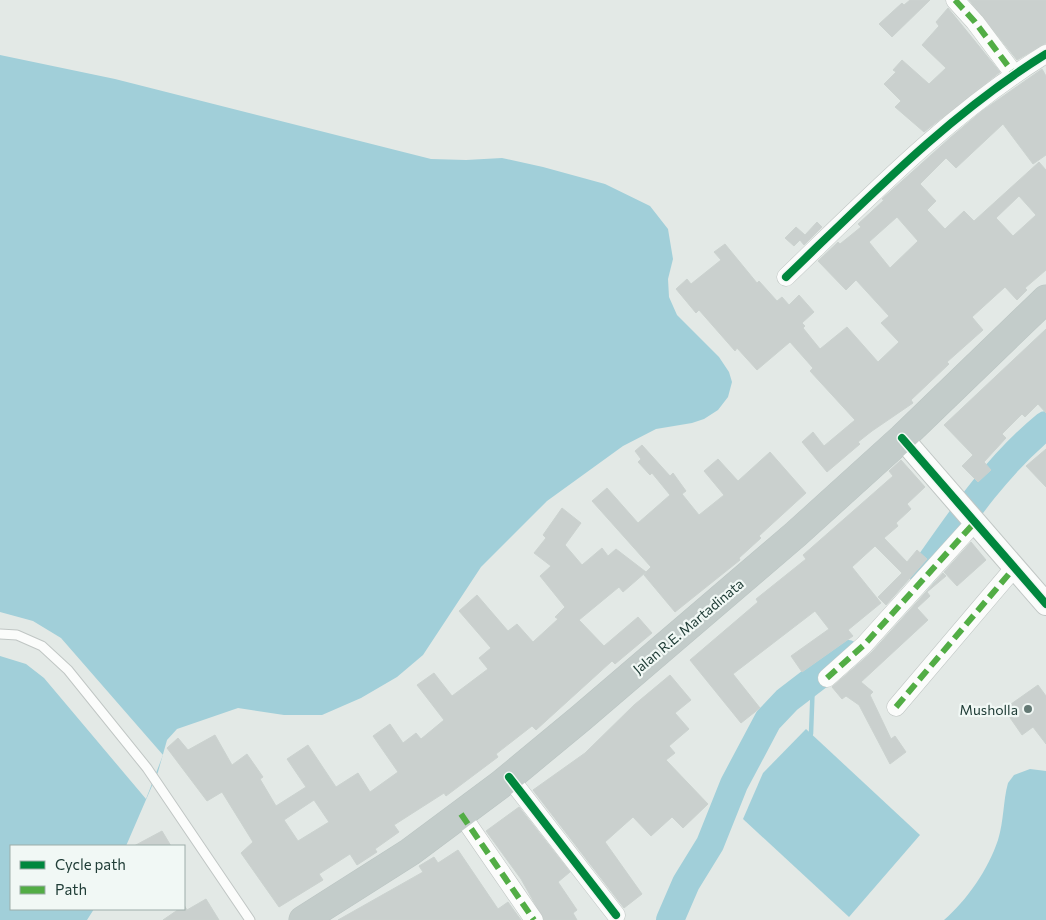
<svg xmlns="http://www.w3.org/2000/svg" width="1046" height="920" font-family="Commissioner,sans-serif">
	<rect width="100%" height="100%" fill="#e3e9e6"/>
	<g fill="#a1cfd9">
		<polygon points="0,55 115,79 431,159 466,160 502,158 543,167 605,184 650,206 668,229 673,259 668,279 669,297 677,315 719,357 729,372 732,382 728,397 718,410 704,419 692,423 656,429 623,446 547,501 481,567 423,655 397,677 361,698 322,715 284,715 238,708 177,729 167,740 158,772 126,846 11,846 11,909 94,909 87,920 0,920"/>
		<polygon points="806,729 920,835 849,917 743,819 763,773"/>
		<path d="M1030,769l16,2v149h-102c23,-20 44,-50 54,-80 6,-19 5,-39 10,-57l6,-8z"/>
	</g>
	<polygon fill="#e3e9e6" points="0,612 33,621 61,638 163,755 146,799 44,678 26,664 0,656"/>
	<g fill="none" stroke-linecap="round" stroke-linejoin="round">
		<polyline stroke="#a1cfd9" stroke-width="4.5" points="811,734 813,680"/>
		<g stroke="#a1cfd9" stroke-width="28">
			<path d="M923,573c37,-53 73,-107 123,-148"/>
			<polyline points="670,920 686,883 710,844 734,784 768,720 787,700 847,654"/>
		</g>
	</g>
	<g fill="#cad0ce" stroke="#cbd2cf" fill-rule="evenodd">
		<polygon points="910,0 930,0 892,37 879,24 902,3 904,5"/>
		<polygon points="969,0 1046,0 1046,43 1017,60"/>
		<polygon points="948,8 1000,72 924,132 895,107 901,101 884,84 896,72 893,70 902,60 929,84 946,68 922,45 939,26 936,22"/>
		<path d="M1042,69l4,7v79l-13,9 -30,-40 -47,44 -10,-10 -26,26 16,17 -9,9 18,19 19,-18 10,10 65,-59 7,8v100l-21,18 2,2 -10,10 -12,-13 -33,30 11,13 -36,32 2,2 -38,36 2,3 -41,28 -14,11 2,2 -33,28 -25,-30 11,-10 11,14 31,-26 -45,-49 3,-3 -23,-26 -33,28 -20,-22 -2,3 -36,-41 -3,3 -20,-24 11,-10 4,5 30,-24 -7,-8 11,-8 32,39 2,-2 18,20 5,-4 7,8 10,-10 15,17 -12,11 3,3 -2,2 17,21 27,-22 31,35 21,-20 -18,-19 8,-7 -33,-36 -10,10 -28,-29 20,-19 2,2 21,-17 -3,-3 26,-24 -2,-1 68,-61 32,-27zM1019,196l17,19 -23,21 -17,-18zM897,217l21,24 -28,27 -21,-26z"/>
		<polygon points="817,222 822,227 804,245 800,240 794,246 785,238 796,227 805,235"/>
		<polygon points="1046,329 1046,413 1038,404 1025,417 1022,414 1002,434 1006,438 984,462 991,470 978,482 962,466 973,455 944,425"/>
		<path d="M642,445l28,31 3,-3 13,18 -4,3 17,21 25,-20 -20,-24 14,-12 20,22 32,-29 36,41 -47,43 2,2 -22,20 1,2 -65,52 -31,-37 2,-3 -23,20 -4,-5 -40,33 25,26 34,-29 14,16 -37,31 -3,-3 -76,69 -4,-4 -36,28 2,3 -52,39 -2,-3 -50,32 5,7 -24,17 2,3 -20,13 -7,-11 -31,20 4,6 -44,27 -38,-54 12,-11 -31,-50 -15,9 -40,-53 11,-10 10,12 27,-15 17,30 15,-11 16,23 -3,2 16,27 30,-19 -19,-28 21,-14 28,42 22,-14 12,19 28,-20 -25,-36 17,-12 13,19 13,-10 5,6 23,-19 -27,-35 17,-12 18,23 36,-27 -9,-11 12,-10 -32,-37 18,-16 31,36 9,-7 16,18 25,-23 -3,-2 10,-10 -25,-31 11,-10 -17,-13 12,-15 -3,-3 19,-27 19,15 -16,22 17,20 20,-17 6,8 8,-7 30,23 5,-5 -59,-66 15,-13 31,35 32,-28 -18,-22 -2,2 -12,-13 3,-3 -6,-8zM314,800l15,22 -31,19 -14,-21z"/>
		<polygon points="1046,449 1046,487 1026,466"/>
		<polygon points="901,460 925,487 907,504 911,509 896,523 898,526 884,538 907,562 917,550 927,559 886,605 878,597 902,573 875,546 852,567 881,603 848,630 853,636 802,672 791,656 829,629 815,611 733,674 760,708 741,723 690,660 758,602 756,599 806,559 803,555 893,476 889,471"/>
		<polygon points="971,542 986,560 957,586 944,572"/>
		<polygon points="943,573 946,576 927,592 930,596 917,608 928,620 861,682 873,692 870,695 891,739 895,736 906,752 890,764 859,705 846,696 842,699 832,687 872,652"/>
		<polygon points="670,675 691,700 675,713 689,729 669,746 675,753 666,760 708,804 683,828 672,817 651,836 633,817 605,842 642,894 624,908 533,790 585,753 634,705"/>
		<polygon points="1038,685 1046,696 1046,744 1033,727 1022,735 1004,709"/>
		<polygon points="519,807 570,872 558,882 577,910 573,913 577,920 544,920 521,879 486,831"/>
		<polygon points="162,831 171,846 134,846"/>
		<polygon points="458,850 498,909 508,902 521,920 338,920 423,872 419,866 434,857 438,863"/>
		<polygon points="206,899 219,920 163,920 179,909 184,909 184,905 187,910"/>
	</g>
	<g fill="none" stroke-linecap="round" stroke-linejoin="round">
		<g stroke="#c0c6c4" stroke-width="11">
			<polyline id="service" points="0,634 17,635 42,646 68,670 147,768 250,920"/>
		</g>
		<g stroke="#c0c6c4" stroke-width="19">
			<g id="minor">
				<polyline points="955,0 975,22 1014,74"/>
				<path d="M786,277c82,-79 163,-163 260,-223"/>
				<polyline points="827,678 864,645 975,522"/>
				<polyline points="896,707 1014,568"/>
				<polyline points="509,777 616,915"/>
				<polyline points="461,814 534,920"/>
			</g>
		</g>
		<g stroke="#c0c6c4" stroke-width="24">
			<polyline id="tertiary" points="902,438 1046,604"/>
		</g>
		<g stroke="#bbc5c3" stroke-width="29">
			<polyline id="trunk" points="303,920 410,852 500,785 581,718 796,534 902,438 1046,299"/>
		</g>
		<use href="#service" stroke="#fbfcfb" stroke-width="9"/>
		<use href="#minor" stroke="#fbfcfb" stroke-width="18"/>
		<use href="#tertiary" stroke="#fbfcfb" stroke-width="22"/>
		<use href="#trunk" stroke="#c3ccca" stroke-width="28"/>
		<g stroke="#52ad45" stroke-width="6" stroke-dasharray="12 6" stroke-linecap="butt">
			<polyline points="955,0 975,22 1014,74"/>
			<polyline points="827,678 864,645 975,522"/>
			<polyline points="896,707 1014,568"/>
			<polyline points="461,814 534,920"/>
		</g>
		<g stroke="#f1f8f5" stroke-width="11">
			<g id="cycleway">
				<path d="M786,277c82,-79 163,-163 260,-223"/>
				<polyline points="902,438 1046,604"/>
				<polyline points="509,777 616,915"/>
			</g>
		</g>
		<use href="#cycleway" stroke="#00873e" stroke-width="8"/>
	</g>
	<circle fill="#647974" stroke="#f1f8f5" stroke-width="2" cx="1028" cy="709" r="5"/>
	<g text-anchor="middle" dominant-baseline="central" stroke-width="4.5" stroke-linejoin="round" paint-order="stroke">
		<g font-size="14" fill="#203d37" stroke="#f1f8f5">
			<text transform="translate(688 626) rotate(-40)">Jalan R.E. Martadinata</text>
		</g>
		<g font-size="14" fill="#203d37" stroke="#f1f8f5" text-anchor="end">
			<text x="1018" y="709">Musholla</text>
		</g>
	</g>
	<rect x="10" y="845" width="175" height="65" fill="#f1f8f5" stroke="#9dada9"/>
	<rect x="20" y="861" width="25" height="8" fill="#00873e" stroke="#9dada9"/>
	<text x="55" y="870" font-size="15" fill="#203d37">Cycle path</text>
	<rect x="20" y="886" width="25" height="8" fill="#52ad45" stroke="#9dada9"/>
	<text x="55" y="895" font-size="15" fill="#203d37">Path</text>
</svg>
